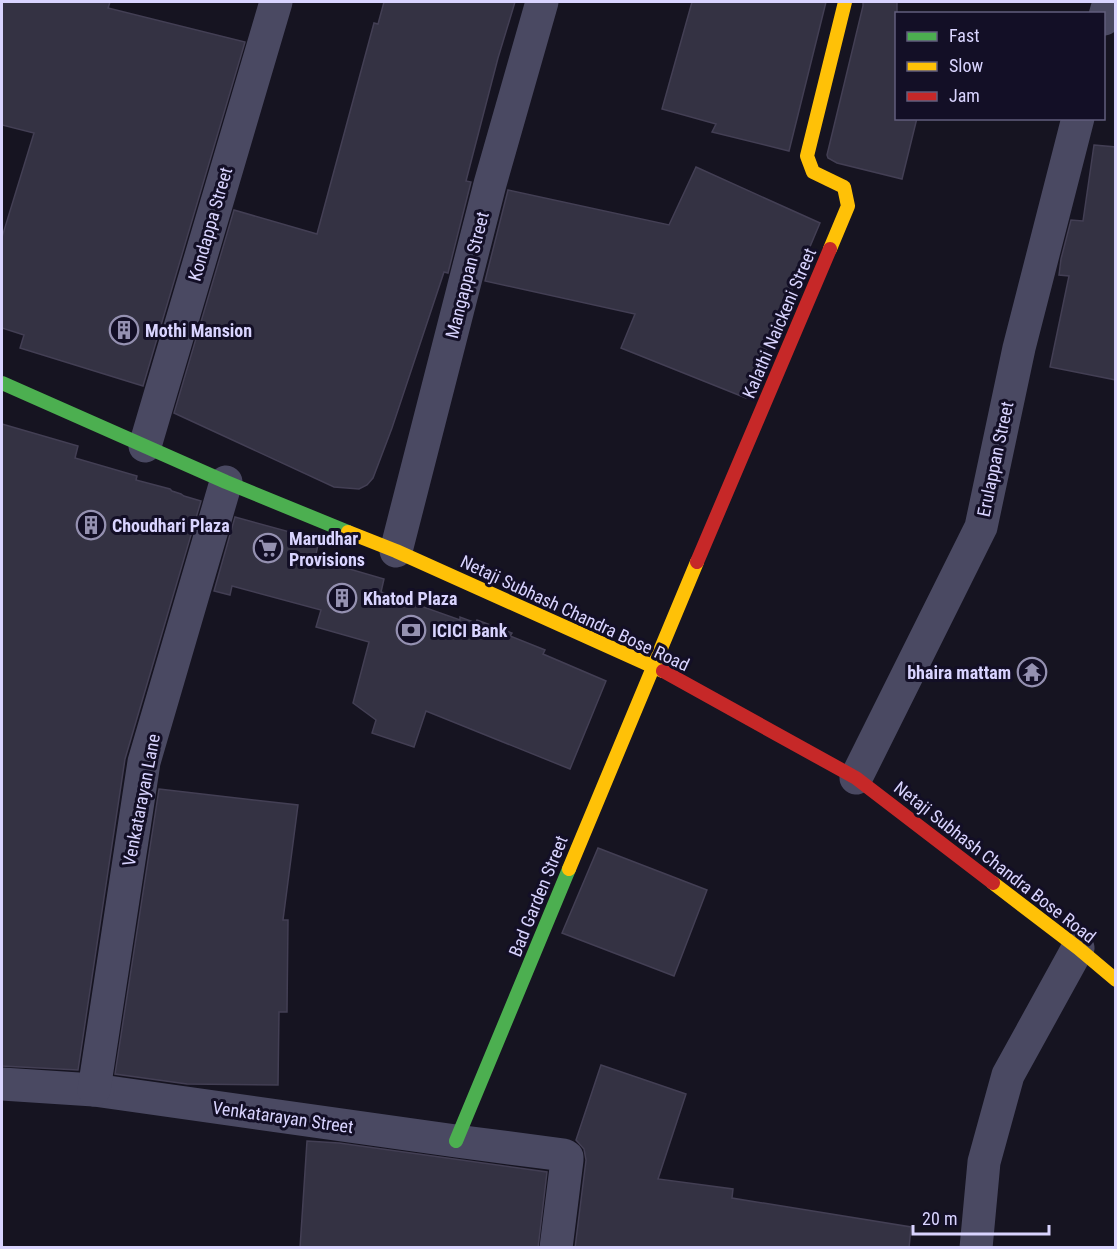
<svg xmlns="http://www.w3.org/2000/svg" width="1117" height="1249" font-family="'Roboto Condensed',sans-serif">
	<rect width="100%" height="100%" fill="#161421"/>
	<g fill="#343243" stroke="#433f54" stroke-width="1.5">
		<polygon points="2,2 110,2 108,8 245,42 143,386 20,348 24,335 2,328 2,237 34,133 2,125"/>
		<polygon points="384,2 515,2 498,58 466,181 471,182 448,273 444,272 392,428 373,478 367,485 359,489 334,487 174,413 234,210 317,234 374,23 378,24"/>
		<polygon points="692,2 826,2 789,151 712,132 716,124 662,109"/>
		<polygon points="863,2 897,2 897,118 917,118 902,179 837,163 828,158 827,155 863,6"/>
		<polygon points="1094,145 1116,147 1116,380 1050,367 1069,276 1059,275 1061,259 1071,220 1083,221"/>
		<polygon points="696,167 820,223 746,398 621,348 635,314 485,281 508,190 669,225"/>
		<polygon points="2,424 78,446 75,458 137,476 136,480 170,489 172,491 181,494 184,496 201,501 125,759 78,1070 2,1066"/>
		<polygon points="235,517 319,540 315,559 384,579 381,592 460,620 460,617 476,623 477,620 512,633 510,636 545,650 543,654 606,681 570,769 426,711 414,747 372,733 376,720 353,703 369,642 316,627 321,610 232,586 230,595 214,591"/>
		<polygon points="159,789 298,805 283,920 288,920 287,1012 279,1012 278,1085 187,1084 115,1074"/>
		<polygon points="598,848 707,890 674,976 562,933"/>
		<polygon points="601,1065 686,1094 658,1179 733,1189 732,1198 911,1227 909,1248 575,1248 586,1160 584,1149 576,1140"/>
		<polygon points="307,1141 339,1143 547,1172 538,1248 300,1248"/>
	</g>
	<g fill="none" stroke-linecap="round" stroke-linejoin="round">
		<g stroke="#4a4962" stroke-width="33">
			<polyline points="1104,19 1109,2"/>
			<polyline points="145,446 276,2"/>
			<polyline points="396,551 490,184 542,2"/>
			<polyline points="856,778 981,527 1019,348 1078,118"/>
			<polyline points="2,1084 94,1090 456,1141 564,1155 567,1157 567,1160 556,1248"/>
			<polyline points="94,1090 144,762 226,482"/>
			<polyline points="976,1248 984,1162 1008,1075 1078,948"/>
		</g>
		<g stroke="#4caf50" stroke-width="14">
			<polyline points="2,383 226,482 348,532"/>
			<polyline points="456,1141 569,869"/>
		</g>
		<g stroke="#ffc107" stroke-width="14">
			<polyline points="830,249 848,206 844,187 813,172 807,156 845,2"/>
			<polyline points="348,532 396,551 663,671"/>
			<polyline points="569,869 697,562"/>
			<polyline points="993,883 1078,948 1116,980"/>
		</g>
		<g stroke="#c62828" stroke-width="14">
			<polyline points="697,562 830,249"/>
			<polyline points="663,671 856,778 993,883"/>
		</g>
	</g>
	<defs>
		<g id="building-ring" transform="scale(1.5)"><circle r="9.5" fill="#130f26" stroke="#9591b1" stroke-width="1.5"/><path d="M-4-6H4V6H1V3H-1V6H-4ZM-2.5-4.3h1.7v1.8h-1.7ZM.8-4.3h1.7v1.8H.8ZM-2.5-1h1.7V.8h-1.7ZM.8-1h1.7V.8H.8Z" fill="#9591b1"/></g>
		<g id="supermarket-ring" transform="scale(1.5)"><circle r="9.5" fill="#130f26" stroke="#9591b1" stroke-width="1.5"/><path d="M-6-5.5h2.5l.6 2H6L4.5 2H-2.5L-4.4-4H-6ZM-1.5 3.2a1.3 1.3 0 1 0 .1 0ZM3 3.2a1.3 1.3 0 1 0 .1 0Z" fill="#9591b1"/></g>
		<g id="bank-ring" transform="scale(1.5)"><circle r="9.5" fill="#130f26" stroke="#9591b1" stroke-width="1.5"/><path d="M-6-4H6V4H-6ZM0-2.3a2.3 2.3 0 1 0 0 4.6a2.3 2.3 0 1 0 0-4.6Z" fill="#9591b1"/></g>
		<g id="temple-ring" transform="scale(1.5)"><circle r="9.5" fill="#130f26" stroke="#9591b1" stroke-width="1.5"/><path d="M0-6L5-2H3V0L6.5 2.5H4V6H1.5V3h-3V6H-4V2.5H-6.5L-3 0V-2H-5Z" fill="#9591b1"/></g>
	</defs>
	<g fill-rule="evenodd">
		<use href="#building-ring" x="124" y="330"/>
		<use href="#building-ring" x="91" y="525"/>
		<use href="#supermarket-ring" x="268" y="548"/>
		<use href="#building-ring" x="342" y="598"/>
		<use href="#bank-ring" x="411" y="630"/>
		<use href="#temple-ring" x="1032" y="672"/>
	</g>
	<g text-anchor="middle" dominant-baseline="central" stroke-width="6" stroke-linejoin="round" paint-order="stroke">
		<g font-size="18" fill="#d9d4ff" stroke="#130f26">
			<text transform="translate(210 224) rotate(-74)">Kondappa Street</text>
			<text transform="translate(467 275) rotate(-76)">Mangappan Street</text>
			<text transform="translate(779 323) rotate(-67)">Kalathi Naickeni Street</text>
			<text transform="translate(995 459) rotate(-78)">Erulappan Street</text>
			<text transform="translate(575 613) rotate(25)">Netaji Subhash Chandra Bose Road</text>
			<text transform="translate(141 800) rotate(-79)">Venkatarayan Lane</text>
			<text transform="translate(995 862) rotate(38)">Netaji Subhash Chandra Bose Road</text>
			<text transform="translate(538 896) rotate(-68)">Bad Garden Street</text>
			<text transform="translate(283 1117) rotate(8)">Venkatarayan Street</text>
		</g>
		<g font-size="18" font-weight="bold" fill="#d9d4ff" stroke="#130f26" text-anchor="start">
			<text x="145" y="330">Mothi Mansion</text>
			<text x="112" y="525">Choudhari Plaza</text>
			<text x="289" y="538">Marudhar<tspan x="289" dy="21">Provisions</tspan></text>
			<text x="363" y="598">Khatod Plaza</text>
			<text x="432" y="630">ICICI Bank</text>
			<text x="1011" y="672" text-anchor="end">bhaira mattam</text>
		</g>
	</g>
	<rect width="1117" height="1249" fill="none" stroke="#d9d4ff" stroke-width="6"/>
	<rect x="895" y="12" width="210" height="108" fill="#130f26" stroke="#625e7d" stroke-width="1.5"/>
	<rect x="907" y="32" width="30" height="9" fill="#4caf50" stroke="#625e7d" stroke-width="1.5"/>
	<text x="949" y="42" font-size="18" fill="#d9d4ff">Fast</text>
	<rect x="907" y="62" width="30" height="9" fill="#ffc107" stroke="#625e7d" stroke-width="1.5"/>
	<text x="949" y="72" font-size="18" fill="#d9d4ff">Slow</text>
	<rect x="907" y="92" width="30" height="9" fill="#c62828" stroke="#625e7d" stroke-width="1.5"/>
	<text x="949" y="102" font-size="18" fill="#d9d4ff">Jam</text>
	<path d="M913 1225v9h136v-9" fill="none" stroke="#d9d4ff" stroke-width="3"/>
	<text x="922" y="1225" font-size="18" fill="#d9d4ff" stroke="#130f26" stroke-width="4.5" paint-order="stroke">20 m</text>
</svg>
